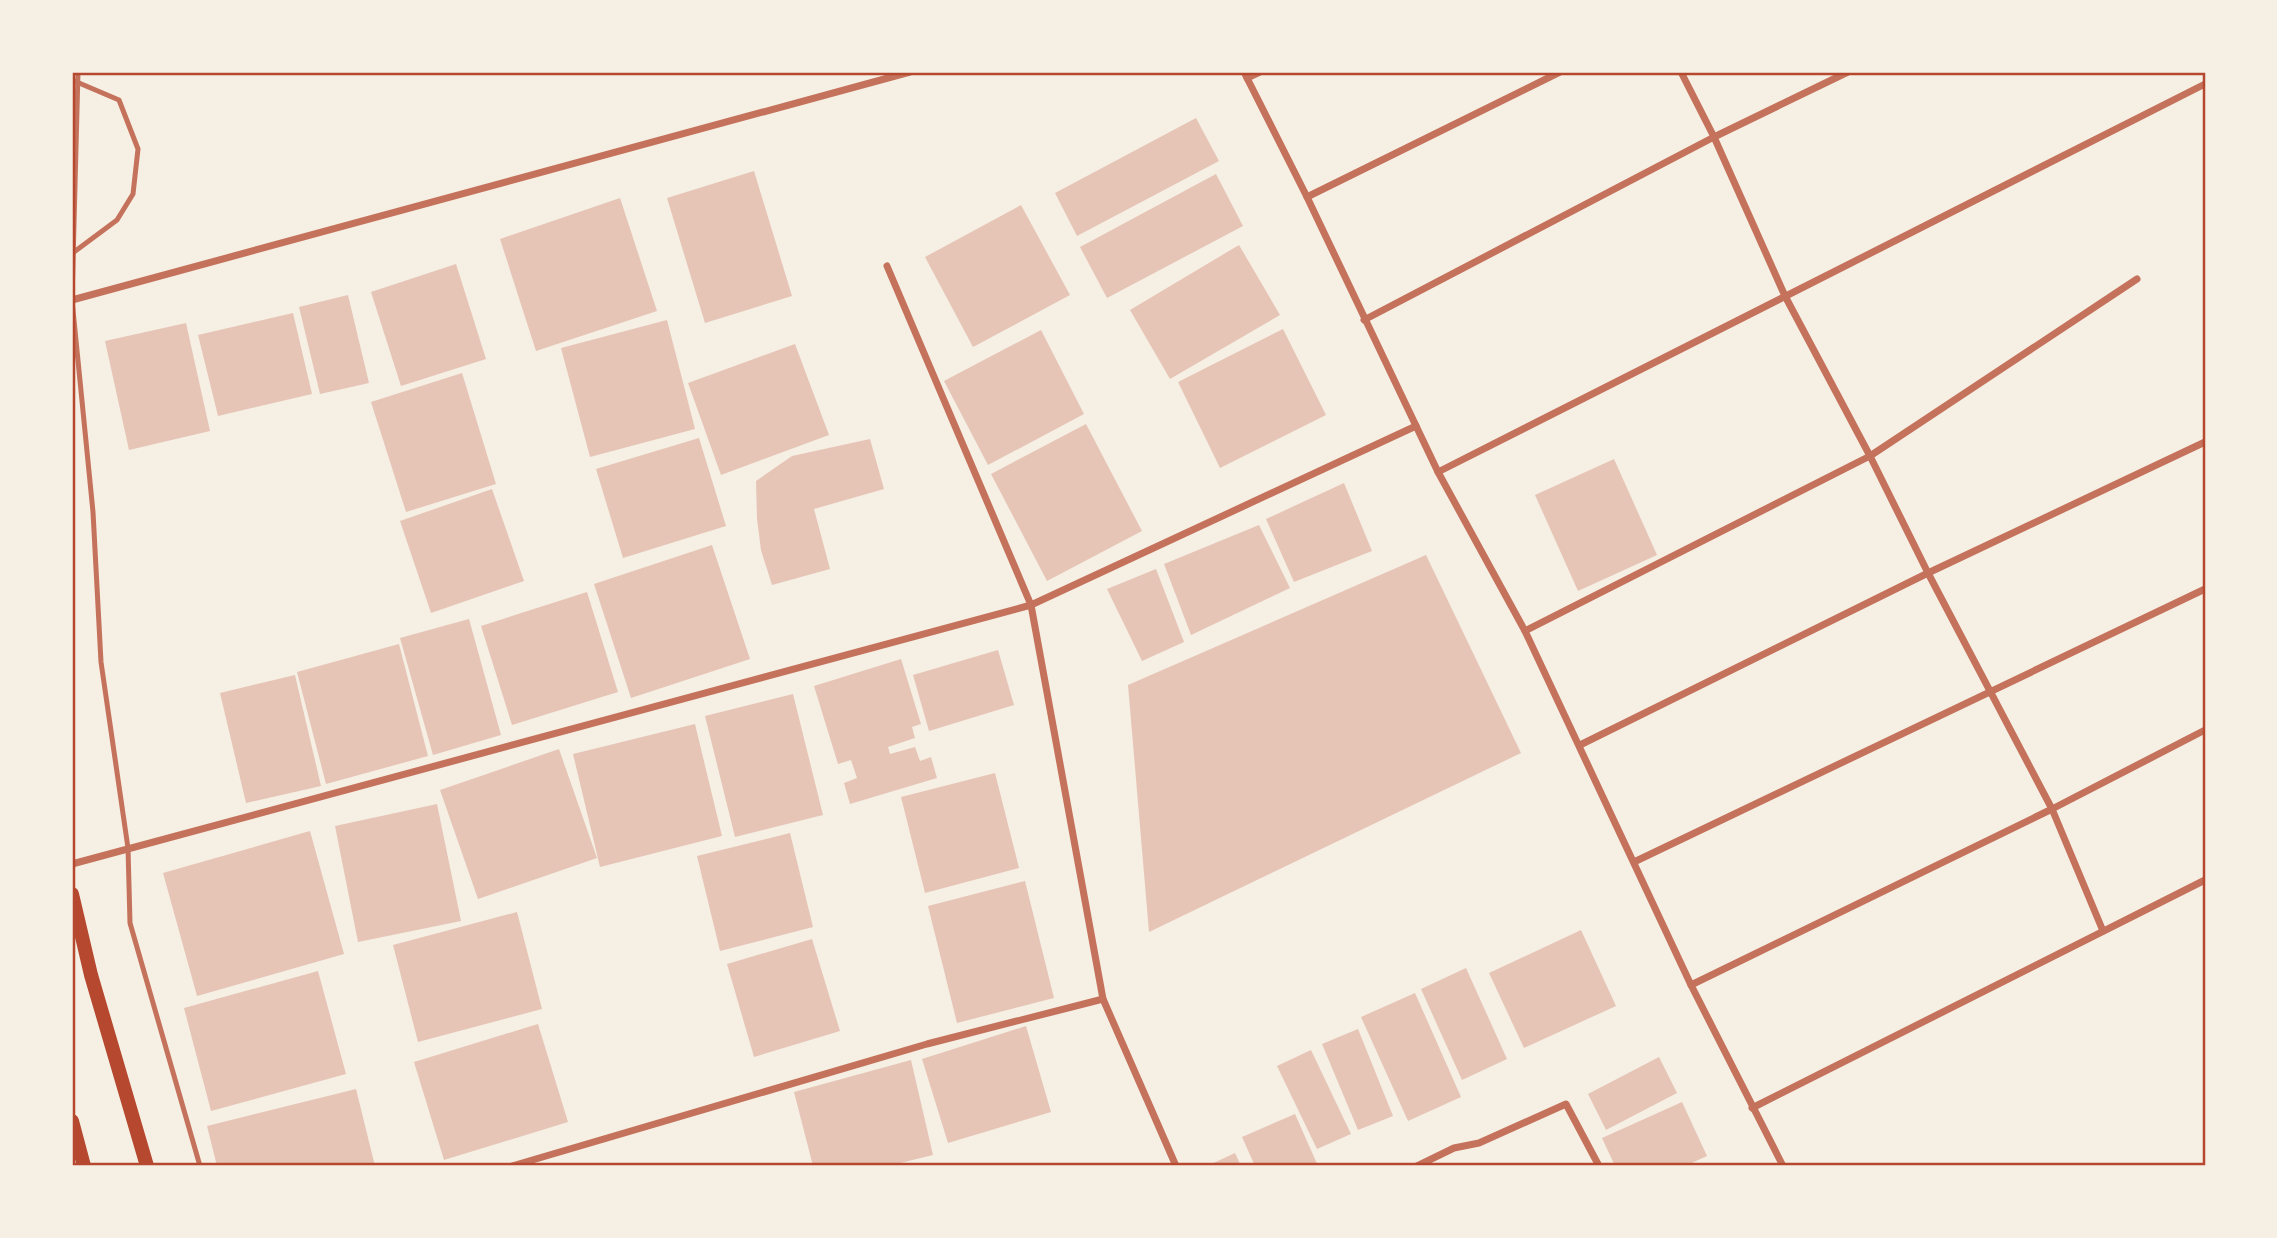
<svg xmlns="http://www.w3.org/2000/svg" width="2277" height="1238" font-family="Montserrat,sans-serif">
	<rect width="100%" height="100%" fill="#f6efe4"/>
	<g fill="#e6c5b7">
		<polygon points="1196,118 1219,161 1077,236 1055,193"/>
		<polygon points="754,171 792,296 705,323 667,198"/>
		<polygon points="1216,174 1243,226 1107,298 1080,247"/>
		<polygon points="620,198 657,311 536,351 500,239"/>
		<polygon points="1021,205 1070,295 973,347 925,257"/>
		<polygon points="1239,245 1280,315 1170,379 1130,310"/>
		<polygon points="456,264 486,359 401,386 371,292"/>
		<polygon points="348,295 369,383 320,394 299,307"/>
		<polygon points="293,313 312,394 218,416 198,335"/>
		<polygon points="667,320 695,429 590,457 561,348"/>
		<polygon points="186,323 210,431 129,450 105,341"/>
		<polygon points="1283,329 1326,415 1220,468 1178,382"/>
		<polygon points="1041,330 1084,414 988,465 944,381"/>
		<polygon points="795,344 829,435 721,475 688,383"/>
		<polygon points="462,373 496,484 406,512 371,402"/>
		<polygon points="1086,424 1142,531 1047,581 991,474"/>
		<polygon points="699,438 726,526 623,558 596,469"/>
		<polygon points="870,439 884,489 814,509 830,569 772,585 761,550 757,519 756,481 792,456"/>
		<polygon points="1614,459 1657,555 1578,591 1535,495"/>
		<polygon points="1344,483 1372,551 1294,582 1266,519"/>
		<polygon points="492,489 524,581 431,613 400,521"/>
		<polygon points="1259,525 1290,588 1191,635 1164,564"/>
		<polygon points="712,545 750,659 631,698 594,584"/>
		<polygon points="1426,555 1521,753 1149,932 1128,685"/>
		<polygon points="1156,569 1184,642 1142,661 1107,589"/>
		<polygon points="587,592 618,692 512,725 481,626"/>
		<polygon points="469,619 501,735 433,755 400,638"/>
		<polygon points="399,644 428,756 326,784 297,672"/>
		<polygon points="998,650 1014,705 929,731 913,675"/>
		<polygon points="901,659 921,724 912,727 915,738 888,747 890,754 915,747 920,761 931,757 937,778 850,804 844,783 857,778 851,760 838,764 814,686"/>
		<polygon points="295,675 321,786 246,803 220,693"/>
		<polygon points="793,694 823,815 735,837 705,716"/>
		<polygon points="695,724 722,836 600,867 573,754"/>
		<polygon points="559,749 597,858 478,899 440,790"/>
		<polygon points="995,773 1019,868 925,893 901,797"/>
		<polygon points="437,804 461,921 358,942 335,826"/>
		<polygon points="310,831 344,954 197,996 163,873"/>
		<polygon points="790,833 813,927 720,951 697,856"/>
		<polygon points="1025,881 1054,998 957,1023 928,906"/>
		<polygon points="517,912 542,1009 418,1042 393,945"/>
		<polygon points="1581,930 1616,1006 1524,1048 1489,973"/>
		<polygon points="812,939 840,1031 754,1057 727,964"/>
		<polygon points="1466,968 1507,1059 1462,1080 1421,989"/>
		<polygon points="318,971 346,1074 211,1111 184,1008"/>
		<polygon points="1415,993 1461,1097 1408,1121 1361,1017"/>
		<polygon points="538,1024 568,1122 444,1160 414,1062"/>
		<polygon points="1026,1026 1051,1112 948,1143 922,1059"/>
		<polygon points="1358,1029 1393,1116 1358,1130 1322,1044"/>
		<polygon points="1311,1050 1351,1134 1317,1149 1277,1066"/>
		<polygon points="1659,1057 1677,1093 1606,1130 1588,1094"/>
		<polygon points="911,1060 933,1155 888,1166 813,1166 794,1092"/>
		<polygon points="356,1089 375,1166 217,1166 207,1126"/>
		<polygon points="1682,1102 1707,1156 1685,1166 1615,1166 1602,1138"/>
		<polygon points="1295,1114 1318,1166 1255,1166 1242,1137"/>
		<polygon points="1235,1153 1241,1166 1207,1166"/>
	</g>
	<g fill="none" stroke-linecap="round" stroke-linejoin="round">
		<g stroke="#c5725c" stroke-width="5">
			<polyline points="78,72 72,300 93,512 101,662 128,848 130,923 200,1166"/>
			<polyline points="72,80 119,100 138,149 133,194 117,220 74,252"/>
		</g>
		<g stroke="#c5725c" stroke-width="7">
			<polyline points="1244,72 1307,197 1438,472 1525,631 1691,985 1783,1166"/>
			<polyline points="1681,72 1714,137 1785,296 1870,456 1928,573 2052,809 2103,931"/>
			<polyline points="1247,78 1260,72"/>
			<polyline points="1307,197 1560,72"/>
			<polyline points="887,266 1031,605 1103,999 1176,1166"/>
			<polyline points="72,300 910,72"/>
			<polyline points="1364,320 1714,137 1848,72"/>
			<polyline points="1438,472 2205,84"/>
			<polyline points="1525,631 1870,456 2137,279"/>
			<polyline points="1580,745 1928,573 2205,442"/>
			<polyline points="1634,862 2205,589"/>
			<polyline points="72,864 1031,605 1416,426"/>
			<polyline points="1691,985 2052,809 2205,730"/>
			<polyline points="1752,1108 2205,880"/>
			<polyline points="512,1166 927,1044 1103,999"/>
			<polyline points="1417,1166 1454,1148 1479,1143 1566,1104 1599,1166"/>
		</g>
		<g stroke="#b5482f" stroke-width="14">
			<polyline points="72,894 91,975 147,1166"/>
			<polyline points="72,1121 84,1166"/>
		</g>
	</g>
	<rect width="2277" height="1238" fill="none" stroke="#f6efe4" stroke-width="147"/>
	<rect x="74" y="74" width="2130" height="1090" fill="none" stroke="#b5482f" stroke-width="2.5"/>
</svg>
